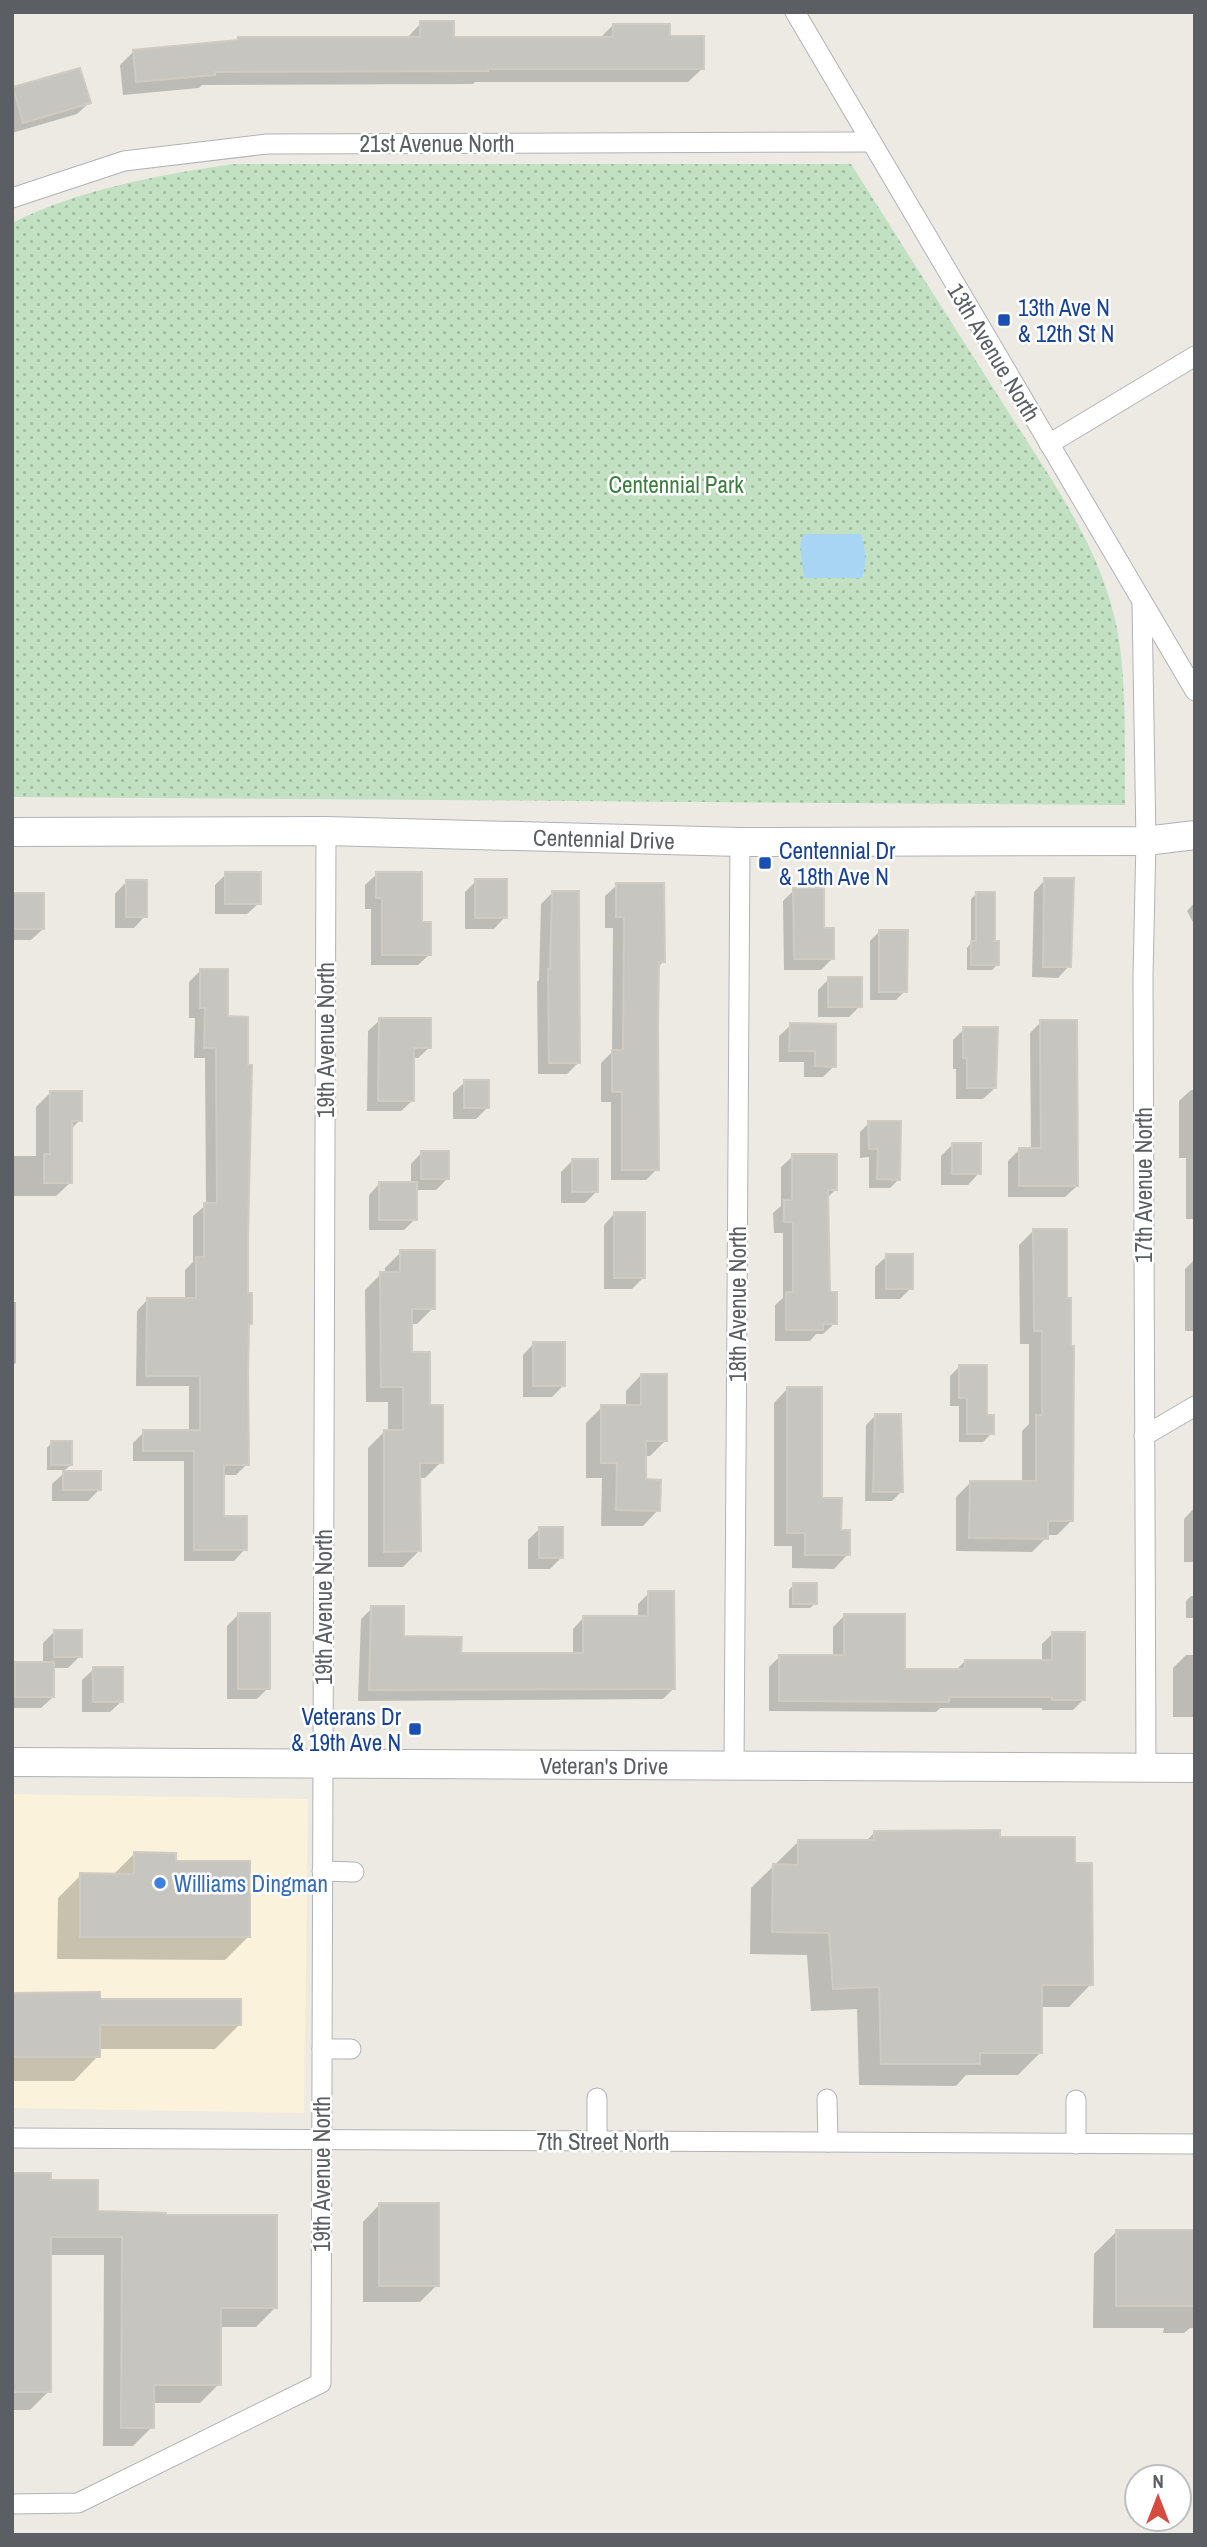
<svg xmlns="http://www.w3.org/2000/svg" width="1207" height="2547" font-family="'Archivo Narrow',sans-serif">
	<defs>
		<pattern id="park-dots" width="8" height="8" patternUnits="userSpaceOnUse" patternTransform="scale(1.75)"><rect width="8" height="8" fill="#c2e1c2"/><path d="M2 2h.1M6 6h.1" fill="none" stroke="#a1baa1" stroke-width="1.8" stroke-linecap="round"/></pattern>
	</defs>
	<rect width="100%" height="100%" fill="#eceae3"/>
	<polygon fill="#faf2da" points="12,1794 308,1799 304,2113 12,2108"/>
	<path fill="url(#park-dots)" d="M234,164h617c51,81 102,161 153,241 42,67 91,133 110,210 14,56 10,132 11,190l-1113,-8v-574c68,-34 147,-48 222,-59z"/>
	<path fill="#a9d5f5" d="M804,534h57c5,16 6,28 1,44h-58l-4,-34z"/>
	<g fill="#0003">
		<polygon points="421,23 452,39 600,38 613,25 668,38 702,69 688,82 475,82 473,84 202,85 199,88 123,95 120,65 134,51 235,43 239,38 407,38"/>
		<polygon points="14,89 89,103 77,114 12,133"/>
		<polygon points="226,874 259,903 247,914 215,914 215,885"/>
		<polygon points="377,874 420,924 430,954 418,965 371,965 371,909 365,909 365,885"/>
		<polygon points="1045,880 1069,966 1058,978 1032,977 1034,892"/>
		<polygon points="476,881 505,917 494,929 465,929 465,892"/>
		<polygon points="126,882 145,916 134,928 115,928 115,894"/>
		<polygon points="617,885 664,961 657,968 657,1169 646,1180 611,1180 611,1102 601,1102 601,1063 612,1052 613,928 605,928 605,896"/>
		<polygon points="794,890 822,930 833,958 821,970 784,970 783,901"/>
		<polygon points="552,893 579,1062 567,1074 538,1074 537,982 539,980 541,904"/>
		<polygon points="976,894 993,942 997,965 992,970 967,970 967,948 971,943 971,899"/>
		<polygon points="12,895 43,929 31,940 12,940"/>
		<polygon points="1195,902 1195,926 1187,911"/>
		<polygon points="880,931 905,991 896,1000 870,1000 870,941"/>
		<polygon points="200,971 227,1018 246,1295 250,1323 247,1326 247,1464 236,1475 223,1475 223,1518 245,1549 234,1561 184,1561 184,1461 133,1461 133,1443 144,1432 189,1432 189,1386 136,1386 137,1311 148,1299 185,1299 185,1270 193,1262 193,1216 206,1205 205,1058 194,1058 195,1018 189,1018 189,982"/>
		<polygon points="829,979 860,1006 849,1017 818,1017 818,990"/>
		<polygon points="380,1020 430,1047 418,1058 413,1058 413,1100 401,1111 367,1111 368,1031"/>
		<polygon points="1041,1022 1077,1186 1065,1197 1008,1197 1008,1161 1020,1149 1031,1149 1030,1033"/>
		<polygon points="791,1025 834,1066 823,1077 804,1077 804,1062 779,1062 779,1036"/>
		<polygon points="964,1029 995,1088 983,1099 956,1099 956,1069 953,1069 953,1040"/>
		<polygon points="465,1082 487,1108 476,1119 453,1119 453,1093"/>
		<polygon points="1191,1090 1195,1090 1195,1219 1186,1219 1186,1158 1179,1158 1179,1101"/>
		<polygon points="51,1092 80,1120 71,1129 71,1182 56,1196 12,1196 12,1156 36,1156 36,1107"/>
		<polygon points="869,1123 899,1179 890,1188 869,1188 869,1157 860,1158 860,1132"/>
		<polygon points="952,1145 979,1173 968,1185 941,1185 941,1156"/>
		<polygon points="422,1152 447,1179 436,1190 415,1190 415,1219 404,1230 369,1230 369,1195 380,1183 411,1183 411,1164"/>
		<polygon points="793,1156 835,1190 826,1199 828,1294 835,1323 823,1334 816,1334 810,1341 775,1341 775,1305 783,1298 783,1233 774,1233 773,1213 781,1206 781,1167"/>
		<polygon points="572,1161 596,1192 585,1203 561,1203 561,1172"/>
		<polygon points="615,1213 643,1278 632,1289 604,1289 604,1225"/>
		<polygon points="1033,1231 1071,1521 1057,1535 1046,1535 1046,1538 1032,1552 956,1551 956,1497 970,1483 1022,1483 1022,1431 1029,1424 1029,1344 1020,1344 1019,1245"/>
		<polygon points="401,1252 433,1308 417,1324 410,1324 410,1354 428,1407 441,1462 425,1478 419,1478 419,1551 403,1567 368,1567 368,1448 384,1432 388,1432 388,1402 366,1402 365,1290 381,1274 385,1274 385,1268"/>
		<polygon points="887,1256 911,1288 900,1299 875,1299 875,1267"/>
		<polygon points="1195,1259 1195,1331 1185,1331 1185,1269"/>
		<polygon points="12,1302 16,1302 16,1363 12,1366"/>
		<polygon points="534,1343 563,1386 552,1397 523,1397 523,1355"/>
		<polygon points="959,1367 992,1433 983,1442 959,1442 959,1406 950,1406 950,1376"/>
		<polygon points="641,1375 666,1440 650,1456 644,1456 644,1481 658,1510 643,1526 601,1526 602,1478 586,1478 586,1423 602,1407 626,1407 626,1391"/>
		<polygon points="788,1388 820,1499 848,1554 834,1569 792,1568 792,1546 774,1546 774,1403"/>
		<polygon points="875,1416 901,1492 892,1501 865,1501 866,1425"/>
		<polygon points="52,1442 71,1465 65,1470 47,1470 47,1448"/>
		<polygon points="64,1473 99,1490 88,1501 52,1501 52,1484"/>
		<polygon points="1195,1507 1195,1562 1184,1562 1184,1519"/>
		<polygon points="539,1529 562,1557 550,1569 528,1569 528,1540"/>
		<polygon points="794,1584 816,1603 810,1608 789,1608 789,1590"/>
		<polygon points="649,1593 674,1688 663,1699 358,1701 361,1619 372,1608 402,1638 460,1654 573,1654 573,1629 584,1617 638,1617 638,1604"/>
		<polygon points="1191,1596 1195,1596 1195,1618 1186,1618 1186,1601"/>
		<polygon points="238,1615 268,1688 257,1699 227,1699 227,1626"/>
		<polygon points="844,1616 904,1670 956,1670 965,1661 1042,1661 1042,1644 1053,1633 1084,1699 1073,1710 1042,1710 1042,1708 940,1708 936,1712 769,1711 769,1667 780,1656 833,1656 833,1627"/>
		<polygon points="54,1632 80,1656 68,1668 53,1668 53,1697 41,1708 12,1708 12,1668 16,1664 43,1664 43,1643"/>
		<polygon points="1186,1655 1195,1655 1195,1717 1173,1717 1173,1668"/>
		<polygon points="94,1669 122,1701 110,1712 82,1712 82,1680"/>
		<polygon points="874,1833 999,1839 1073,1865 1091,1984 1069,2007 1040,2007 1040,2053 1018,2075 966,2075 956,2086 859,2085 857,2009 811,2011 807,1955 750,1954 751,1888 798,1842 866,1841"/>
		<polygon points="134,1854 174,1863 248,1937 225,1960 57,1959 58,1898 81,1875 113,1875"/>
		<polygon points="12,1994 98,2001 240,2024 215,2049 98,2049 98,2056 74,2081 12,2081"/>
		<polygon points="12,2174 49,2182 96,2213 164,2217 275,2308 256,2327 219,2327 219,2384 200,2403 152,2403 152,2427 133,2446 103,2446 104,2255 49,2255 49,2391 30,2410 12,2410"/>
		<polygon points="380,2204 437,2285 420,2302 363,2302 363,2222"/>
		<polygon points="1117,2231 1195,2232 1195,2328 1190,2328 1184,2333 1163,2333 1164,2328 1093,2328 1094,2254"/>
	</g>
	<g fill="#c7c5c0" stroke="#d0cbc2" stroke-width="2">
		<polygon points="420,21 454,21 454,37 613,37 613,24 670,24 670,36 704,36 704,69 488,69 488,71 215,72 215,75 136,82 133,50 238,40 238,37 420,37"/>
		<polygon points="80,68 91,103 23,123 13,87"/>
		<rect x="225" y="872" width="36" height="32"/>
		<polygon points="376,872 422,872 422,922 431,922 431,955 382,955 382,898 376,898"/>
		<polygon points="1044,878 1074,878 1071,967 1043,967"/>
		<rect x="475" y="879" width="32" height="39"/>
		<rect x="126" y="880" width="21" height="37"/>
		<polygon points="616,883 664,883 665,962 659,962 658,1026 659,1170 622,1170 622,1092 612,1092 612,1050 623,1050 624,917 616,917"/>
		<polygon points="793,888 824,888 824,928 834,928 834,959 794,959"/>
		<polygon points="552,891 579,891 580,1063 549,1063 548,969 550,969"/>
		<polygon points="976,892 995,892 995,941 999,941 999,965 971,965 971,941 976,941"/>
		<rect x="12" y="893" width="32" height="36"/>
		<polygon points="879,930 908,930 907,992 879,992"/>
		<polygon points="200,969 228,969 228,1016 248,1017 248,1065 252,1065 248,1235 248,1293 252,1293 252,1324 249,1324 248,1371 249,1465 224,1465 224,1516 247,1516 247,1550 194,1550 194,1451 143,1451 143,1430 200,1430 200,1376 146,1376 147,1298 196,1298 196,1257 204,1257 204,1203 217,1203 216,1048 204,1048 205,1008 200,1008"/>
		<rect x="828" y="977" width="34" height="30"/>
		<polygon points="379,1018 431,1018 431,1048 414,1048 414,1101 378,1101"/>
		<polygon points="1040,1020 1077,1020 1078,1186 1019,1186 1019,1148 1041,1148"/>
		<polygon points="790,1023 836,1024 836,1067 815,1066 815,1051 789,1051"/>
		<polygon points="963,1027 998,1027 996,1088 967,1088 967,1058 963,1058"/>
		<rect x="464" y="1080" width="25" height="28"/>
		<polygon points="50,1091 82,1091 82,1121 72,1121 72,1183 44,1183 44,1154 50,1154"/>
		<polygon points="868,1121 901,1121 900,1180 877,1179 878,1149 869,1149"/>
		<rect x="952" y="1143" width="29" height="31"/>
		<rect x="421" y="1151" width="28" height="28"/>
		<polygon points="792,1154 837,1154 837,1190 828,1190 830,1292 837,1292 837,1324 823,1324 823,1330 786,1330 786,1292 793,1292 793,1222 784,1222 784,1200 792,1200"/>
		<rect x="572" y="1159" width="26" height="33"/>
		<rect x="379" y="1182" width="38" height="38"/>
		<rect x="614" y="1212" width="31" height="66"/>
		<polygon points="1033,1229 1067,1229 1067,1298 1071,1298 1071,1346 1074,1346 1073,1521 1048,1521 1048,1539 969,1538 970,1481 1036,1481 1036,1415 1042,1415 1042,1331 1034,1331"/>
		<polygon points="400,1250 435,1250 435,1309 412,1309 412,1352 430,1352 430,1405 443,1405 443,1463 420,1463 421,1551 384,1552 384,1430 403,1430 403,1387 381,1387 380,1272 400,1272"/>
		<rect x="886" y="1254" width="27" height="35"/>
		<rect x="533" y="1342" width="32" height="44"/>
		<polygon points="959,1365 987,1365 987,1415 994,1415 994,1434 967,1434 967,1398 959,1398"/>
		<polygon points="641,1374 667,1374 667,1441 646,1441 646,1479 661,1480 660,1511 616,1510 617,1463 601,1463 601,1405 641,1405"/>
		<polygon points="787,1387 822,1387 822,1498 842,1498 841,1530 850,1530 850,1555 805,1555 805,1533 787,1533"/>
		<polygon points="875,1414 901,1414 903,1492 873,1492"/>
		<rect x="51" y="1441" width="21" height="24"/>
		<rect x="63" y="1471" width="38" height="19"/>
		<rect x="539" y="1527" width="24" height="31"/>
		<rect x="793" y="1583" width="24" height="21"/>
		<polygon points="648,1591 674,1591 675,1689 369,1690 371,1606 404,1606 404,1636 462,1637 461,1653 583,1653 583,1616 648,1616"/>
		<rect x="238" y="1613" width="32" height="76"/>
		<polygon points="844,1614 905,1614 905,1669 965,1669 965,1660 1052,1660 1052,1632 1085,1632 1085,1700 1052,1700 1052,1697 949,1697 949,1702 779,1701 779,1655 844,1655"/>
		<rect x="54" y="1630" width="28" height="27"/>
		<rect x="15" y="1662" width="39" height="35"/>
		<rect x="93" y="1667" width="30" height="35"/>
		<polygon points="1000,1830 1000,1837 1075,1837 1075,1863 1092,1863 1093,1985 1042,1985 1042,2053 980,2053 980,2064 881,2064 879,1987 833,1989 829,1933 772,1932 773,1864 798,1865 798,1840 874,1840 874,1831"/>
		<polygon points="134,1852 176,1853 176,1861 250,1861 250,1937 80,1937 80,1873 134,1874"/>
		<polygon points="100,1992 100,1999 241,1999 241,2025 100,2025 100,2057 12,2057 12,1993"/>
		<polygon points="12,2173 51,2173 51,2180 98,2180 98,2211 166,2213 166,2215 277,2215 277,2308 221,2308 221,2385 154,2385 154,2428 121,2428 122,2237 51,2237 51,2392 12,2392"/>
		<rect x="379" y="2203" width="60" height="83"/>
		<rect x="1116" y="2230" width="79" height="76"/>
	</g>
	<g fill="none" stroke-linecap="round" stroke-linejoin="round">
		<g stroke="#b0b3b7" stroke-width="21">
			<g id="street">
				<polyline points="795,12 1195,691"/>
				<polyline points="12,198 124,161 267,144 869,142"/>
				<polyline points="1049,444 1195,356"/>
				<polyline points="1142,602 1146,841 1143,976 1146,1768"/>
				<polyline points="1144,1436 1195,1406"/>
				<polyline points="734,1766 740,842"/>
				<polyline points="322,1871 354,1872"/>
				<polyline points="322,2049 351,2049"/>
				<polyline points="597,2098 597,2141"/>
				<polyline points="827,2099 828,2142"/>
				<polyline points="1076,2100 1076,2144"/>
				<polyline points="12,2138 1195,2144"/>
				<polyline points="12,2504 78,2503 321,2383 326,831"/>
			</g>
		</g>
		<g stroke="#afb2b6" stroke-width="30">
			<g id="secondary">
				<path id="s1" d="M12,832l314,-1 414,11 406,-1 49,-6"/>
				<path id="s2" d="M12,1762l1183,6"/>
			</g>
		</g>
		<use href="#street" stroke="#fff" stroke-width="19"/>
		<use href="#secondary" stroke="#fff" stroke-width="28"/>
	</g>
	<g fill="#1a4fb4" stroke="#fff" stroke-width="2.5">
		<rect x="997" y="313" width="14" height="14" rx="3.5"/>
		<rect x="758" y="856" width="14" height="14" rx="3.5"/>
		<rect x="408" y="1722" width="14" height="14" rx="3.5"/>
	</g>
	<circle fill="#3f7fe0" stroke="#fff" stroke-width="2.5" cx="160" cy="1883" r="7"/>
	<g text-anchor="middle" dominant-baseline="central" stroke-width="5" stroke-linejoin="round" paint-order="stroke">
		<g font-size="23" fill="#5b5e62" stroke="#fff">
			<text x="437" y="143">21st Avenue North</text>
			<text transform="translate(994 352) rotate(59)">13th Avenue North</text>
			<text stroke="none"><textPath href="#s1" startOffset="592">Centennial Drive</textPath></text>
			<text transform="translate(325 1040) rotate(-90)">19th Avenue North</text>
			<text transform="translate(1143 1185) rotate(-90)">17th Avenue North</text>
			<text transform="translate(737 1304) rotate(-90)">18th Avenue North</text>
			<text transform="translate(323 1607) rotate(-90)">19th Avenue North</text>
			<text stroke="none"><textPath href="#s2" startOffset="592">Veteran's Drive</textPath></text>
			<text x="603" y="2141">7th Street North</text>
			<text transform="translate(321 2174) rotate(-90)">19th Avenue North</text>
		</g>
		<g font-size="23" fill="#164399" stroke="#fff" text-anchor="start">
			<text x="1018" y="307">13th Ave N<tspan x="1018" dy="26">&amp; 12th St N</tspan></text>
			<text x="779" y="850">Centennial Dr<tspan x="779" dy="26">&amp; 18th Ave N</tspan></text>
			<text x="401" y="1716" text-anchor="end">Veterans Dr<tspan x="401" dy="26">&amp; 19th Ave N</tspan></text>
		</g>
		<g font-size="23" fill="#3d7e40" stroke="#fff">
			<text x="676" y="484">Centennial Park</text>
		</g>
		<g font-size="23" fill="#366cbe" stroke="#fff" text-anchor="start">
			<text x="174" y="1883">Williams Dingman</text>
		</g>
	</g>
	<rect width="1207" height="2547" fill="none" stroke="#5b5e62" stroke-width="28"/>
	<g transform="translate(1158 2498)"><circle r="33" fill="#ffffff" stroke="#bdbfc0" stroke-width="2"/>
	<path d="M0-5L12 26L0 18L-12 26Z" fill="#d64a3f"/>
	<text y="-10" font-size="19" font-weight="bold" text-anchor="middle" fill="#5b5e62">N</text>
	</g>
</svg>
